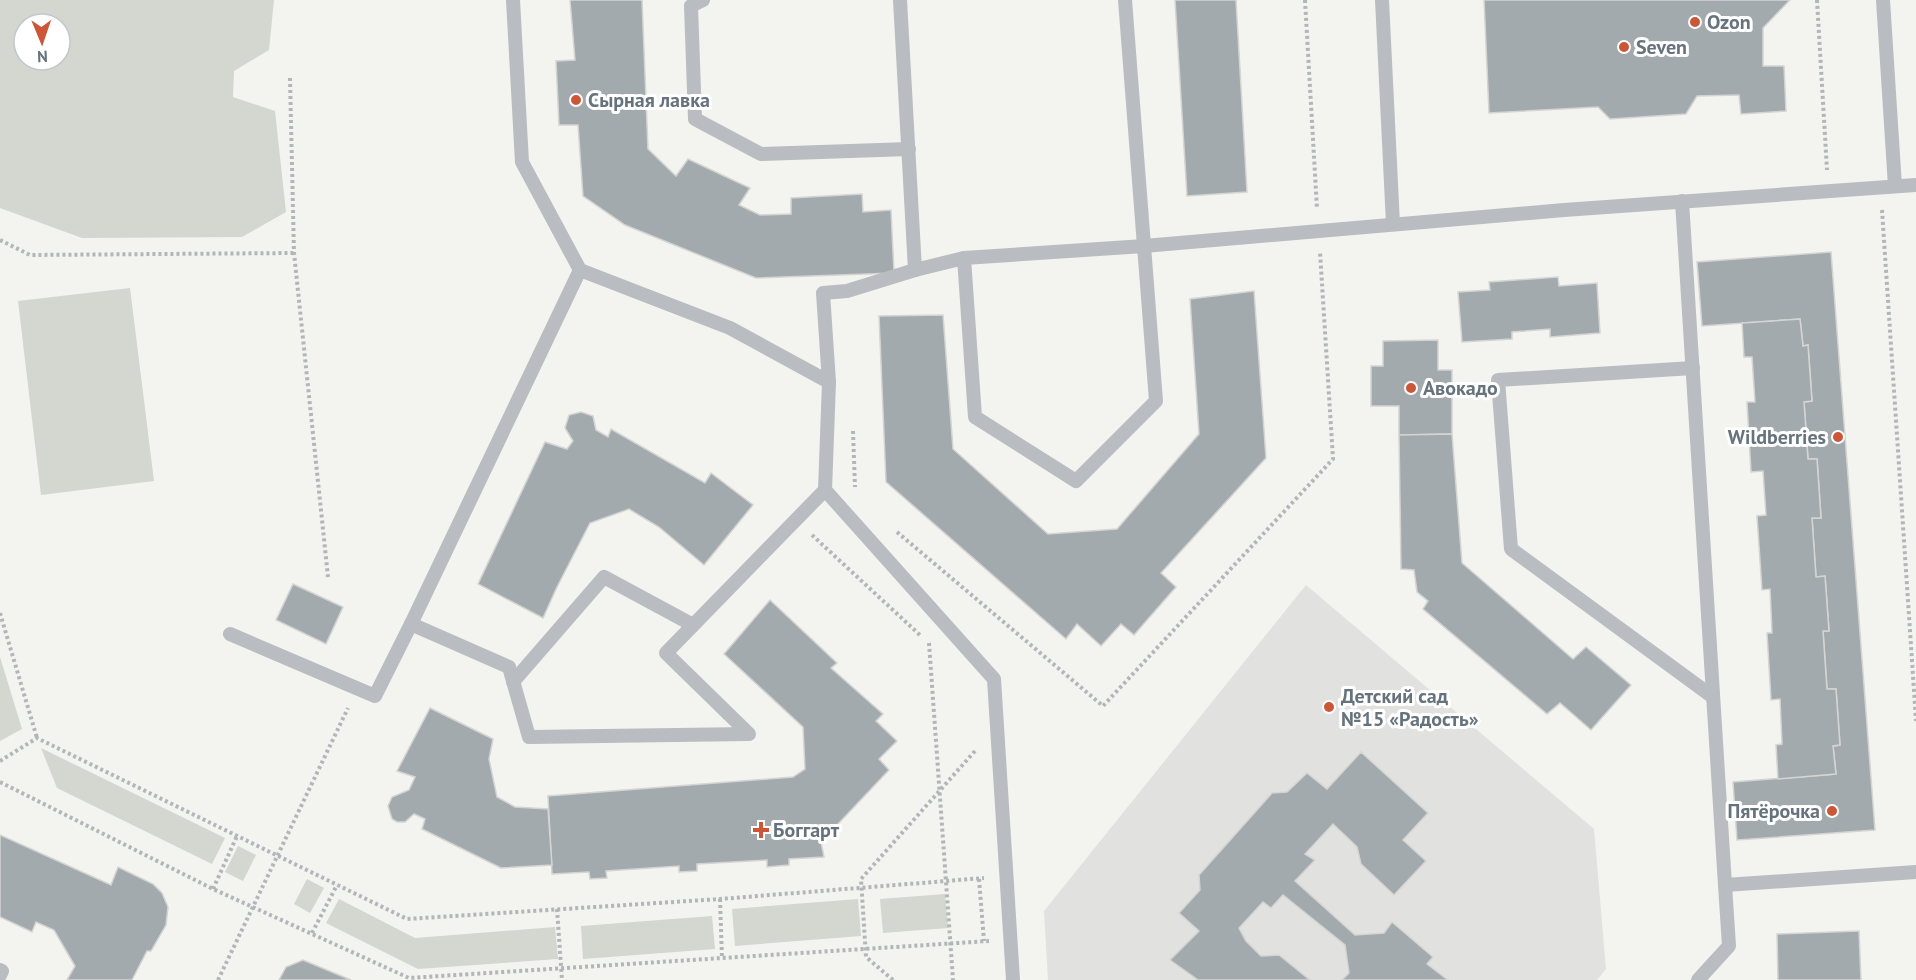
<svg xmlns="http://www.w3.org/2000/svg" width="1916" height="980" font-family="'PT Sans',sans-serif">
	<rect width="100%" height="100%" fill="#f3f3f0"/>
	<polygon fill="#e1e2e0" points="1306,585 1594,829 1606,969 1597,980 1048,980 1044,911"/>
	<g fill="#d3d7d0" fill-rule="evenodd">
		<path d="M0,0h274l-5,50 -35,21 -1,26 42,14 11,101 -44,25 -160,1 -82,-30zM24,24h36v36h-36z"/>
		<polygon points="130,288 154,481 41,495 18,301"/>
		<polygon points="0,657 22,729 0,741"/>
		<polygon points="41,748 225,838 212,864 57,788"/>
		<polygon points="238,846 256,855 243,881 225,872"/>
		<polygon points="307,879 324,888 310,913 294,904"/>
		<polygon points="945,894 948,928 883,933 880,899"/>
		<polygon points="339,899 415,938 555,927 558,959 418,969 326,923"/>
		<polygon points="858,899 861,936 735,946 732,909"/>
		<polygon points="712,916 715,949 583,959 581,926"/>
	</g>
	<g fill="#a3aaae" stroke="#d4d4d3" stroke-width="1.5">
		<polygon points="570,0 642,0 648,149 676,176 688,159 750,188 739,205 760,215 791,214 791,198 862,194 863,212 891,210 894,273 756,278 625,225 583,196 578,125 559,125 556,61 575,60"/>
		<polygon points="1175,0 1236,0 1247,192 1187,196"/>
		<polygon points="1484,0 1790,0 1763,28 1763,66 1784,66 1786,111 1741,114 1739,95 1697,96 1686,114 1610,119 1598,107 1489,113"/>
		<polygon points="1831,252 1875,830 1737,840 1733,782 1836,774 1833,746 1840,745 1836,689 1827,689 1823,631 1829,631 1825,576 1816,577 1812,518 1821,518 1817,459 1808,459 1804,402 1812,401 1808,345 1803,346 1800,319 1702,326 1697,262"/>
		<polygon points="1558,277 1559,286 1597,283 1600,333 1550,337 1550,329 1512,332 1512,339 1462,342 1458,292 1490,290 1489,282"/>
		<polygon points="1254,291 1266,458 1161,573 1176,587 1134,635 1121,624 1101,646 1077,624 1066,639 886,482 879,316 943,315 953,449 1048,534 1117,529 1199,434 1190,299"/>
		<polygon points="1800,319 1803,346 1808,345 1812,401 1804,402 1808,459 1817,459 1821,518 1812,518 1816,577 1825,576 1829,631 1823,631 1827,689 1836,689 1840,745 1833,746 1836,774 1778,779 1776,745 1782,744 1780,699 1771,700 1767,633 1772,633 1770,589 1762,590 1757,516 1766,515 1763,471 1751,472 1747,402 1755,402 1752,357 1744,357 1742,323"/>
		<polygon points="1438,340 1438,370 1452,370 1452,434 1399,435 1399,406 1371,406 1371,366 1383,366 1383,341"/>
		<polygon points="581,412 593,416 596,430 608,437 611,429 705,483 711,473 753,505 704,565 659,527 629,509 590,523 557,587 543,618 478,584 545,442 567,449 573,441 565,428 569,415"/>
		<polygon points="1452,434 1462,563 1573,659 1586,647 1631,685 1591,730 1560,703 1547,714 1423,609 1428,601 1417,592 1414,570 1401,569 1399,435"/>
		<polygon points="293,584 343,607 326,644 276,620"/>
		<polygon points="770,600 837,663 831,668 883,714 876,721 897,741 879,759 889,770 821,842 824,857 789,859 789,865 767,867 767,860 697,864 697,871 679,872 679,866 606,871 607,878 590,879 589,872 552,874 548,796 793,777 805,769 803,727 724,654"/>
		<polygon points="430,708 493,739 489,759 497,797 515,807 548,809 552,865 501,868 422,829 425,819 414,814 405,822 397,822 392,819 388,806 392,797 409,790 415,777 397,771"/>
		<polygon points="1361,752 1428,813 1403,840 1426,861 1394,895 1361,864 1357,847 1333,824 1305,854 1315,860 1295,881 1355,935 1384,933 1392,922 1433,957 1427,964 1448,980 1342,980 1349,973 1345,945 1283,895 1271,908 1263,902 1239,928 1246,941 1261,956 1279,955 1310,980 1198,980 1170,960 1199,931 1179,913 1200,890 1199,875 1272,793 1287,792 1307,773 1327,789"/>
		<polygon points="0,835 111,885 118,867 153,884 162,893 168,907 166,925 151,951 147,951 132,980 67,980 75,966 54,930 36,922 32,932 0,917"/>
		<polygon points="1859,931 1861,980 1778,980 1777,934"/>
		<polygon points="303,960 351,980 279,980 286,967"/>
	</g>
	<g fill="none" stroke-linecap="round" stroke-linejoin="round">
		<g stroke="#b3b6b8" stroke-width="4" stroke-dasharray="3 3" stroke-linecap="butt">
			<polyline points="1305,0 1317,209"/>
			<polyline points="1817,0 1827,170"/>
			<polyline points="290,78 294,253 328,577"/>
			<polyline points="1882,210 1916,721"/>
			<polyline points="0,240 30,255 294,253"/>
			<polyline points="853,431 855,487"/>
			<polyline points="897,532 1103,706 1333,459 1320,252"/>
			<polyline points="812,535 921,636"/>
			<polyline points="0,613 37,738"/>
			<polyline points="929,643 953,980"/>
			<polyline points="0,761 37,738 407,919 720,899 984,878"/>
			<polyline points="0,782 213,889 409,978 989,941"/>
			<polyline points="979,879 984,941"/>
			<polyline points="213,889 237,836"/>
			<polyline points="720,899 722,958"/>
			<polyline points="557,909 562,980"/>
			<polyline points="312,933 337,885"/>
			<polyline points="218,980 348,708"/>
			<polyline points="893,980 866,957 861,879 975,751"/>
		</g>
		<g stroke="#b9bcc0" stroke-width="14">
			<polyline points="513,0 522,162 580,270 730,328 829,382 825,490 994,679 1013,980"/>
			<polyline points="703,0 691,6 695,119 761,154 909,149"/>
			<polyline points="900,0 915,270"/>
			<polyline points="1382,0 1393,224"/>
			<polyline points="1883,0 1895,186"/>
			<polyline points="1682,201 1725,885 1916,872"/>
			<polyline points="964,258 975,417 1076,481 1156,401 1125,0"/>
			<polyline points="580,270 411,624 509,667 529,737 749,734 666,653 825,490"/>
			<polyline points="1693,368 1498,380 1511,549 1713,697"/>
			<polyline points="829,382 823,293 847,291 915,270 964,258 1144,246 1564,210 1916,185"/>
			<polyline points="230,634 375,696 411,624"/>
			<polyline points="513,682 604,577 693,625"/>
			<polyline points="0,970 2,971 0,975"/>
			<polyline points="1698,980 1729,946 1725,885"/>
		</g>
	</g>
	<g fill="#cb5738" stroke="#fff" stroke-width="2">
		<circle cx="1695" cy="22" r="6"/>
		<circle cx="1624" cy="47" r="6"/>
		<circle cx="576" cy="100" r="6"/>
		<circle cx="1411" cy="388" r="6"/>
		<circle cx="1838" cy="437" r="6"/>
		<circle cx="1329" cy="707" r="6"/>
		<circle cx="1832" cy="811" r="6"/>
		<path d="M758 821h6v6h6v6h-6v6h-6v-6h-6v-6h6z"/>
	</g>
	<g text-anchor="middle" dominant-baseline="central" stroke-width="6" stroke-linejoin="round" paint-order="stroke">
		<g font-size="20" font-weight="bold" fill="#66737d" stroke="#fff" text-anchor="start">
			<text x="1707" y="22">Ozon</text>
			<text x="1636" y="47">Seven</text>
			<text x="588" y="100">Сырная лавка</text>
			<text x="1423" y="388">Авокадо</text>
			<text x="1826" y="437" text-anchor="end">Wildberries</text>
			<text x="1341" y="696">Детский сад<tspan x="1341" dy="23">№15 «Радость»</tspan></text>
			<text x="1820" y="811" text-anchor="end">Пятёрочка</text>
			<text x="773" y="830">Боггарт</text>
		</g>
	</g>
	<g transform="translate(42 42) rotate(178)"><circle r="28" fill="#ffffff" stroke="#c2c7cb" stroke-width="1.5"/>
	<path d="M0-4.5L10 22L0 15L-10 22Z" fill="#cb5738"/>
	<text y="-9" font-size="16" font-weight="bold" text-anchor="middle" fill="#66737d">N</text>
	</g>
</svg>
